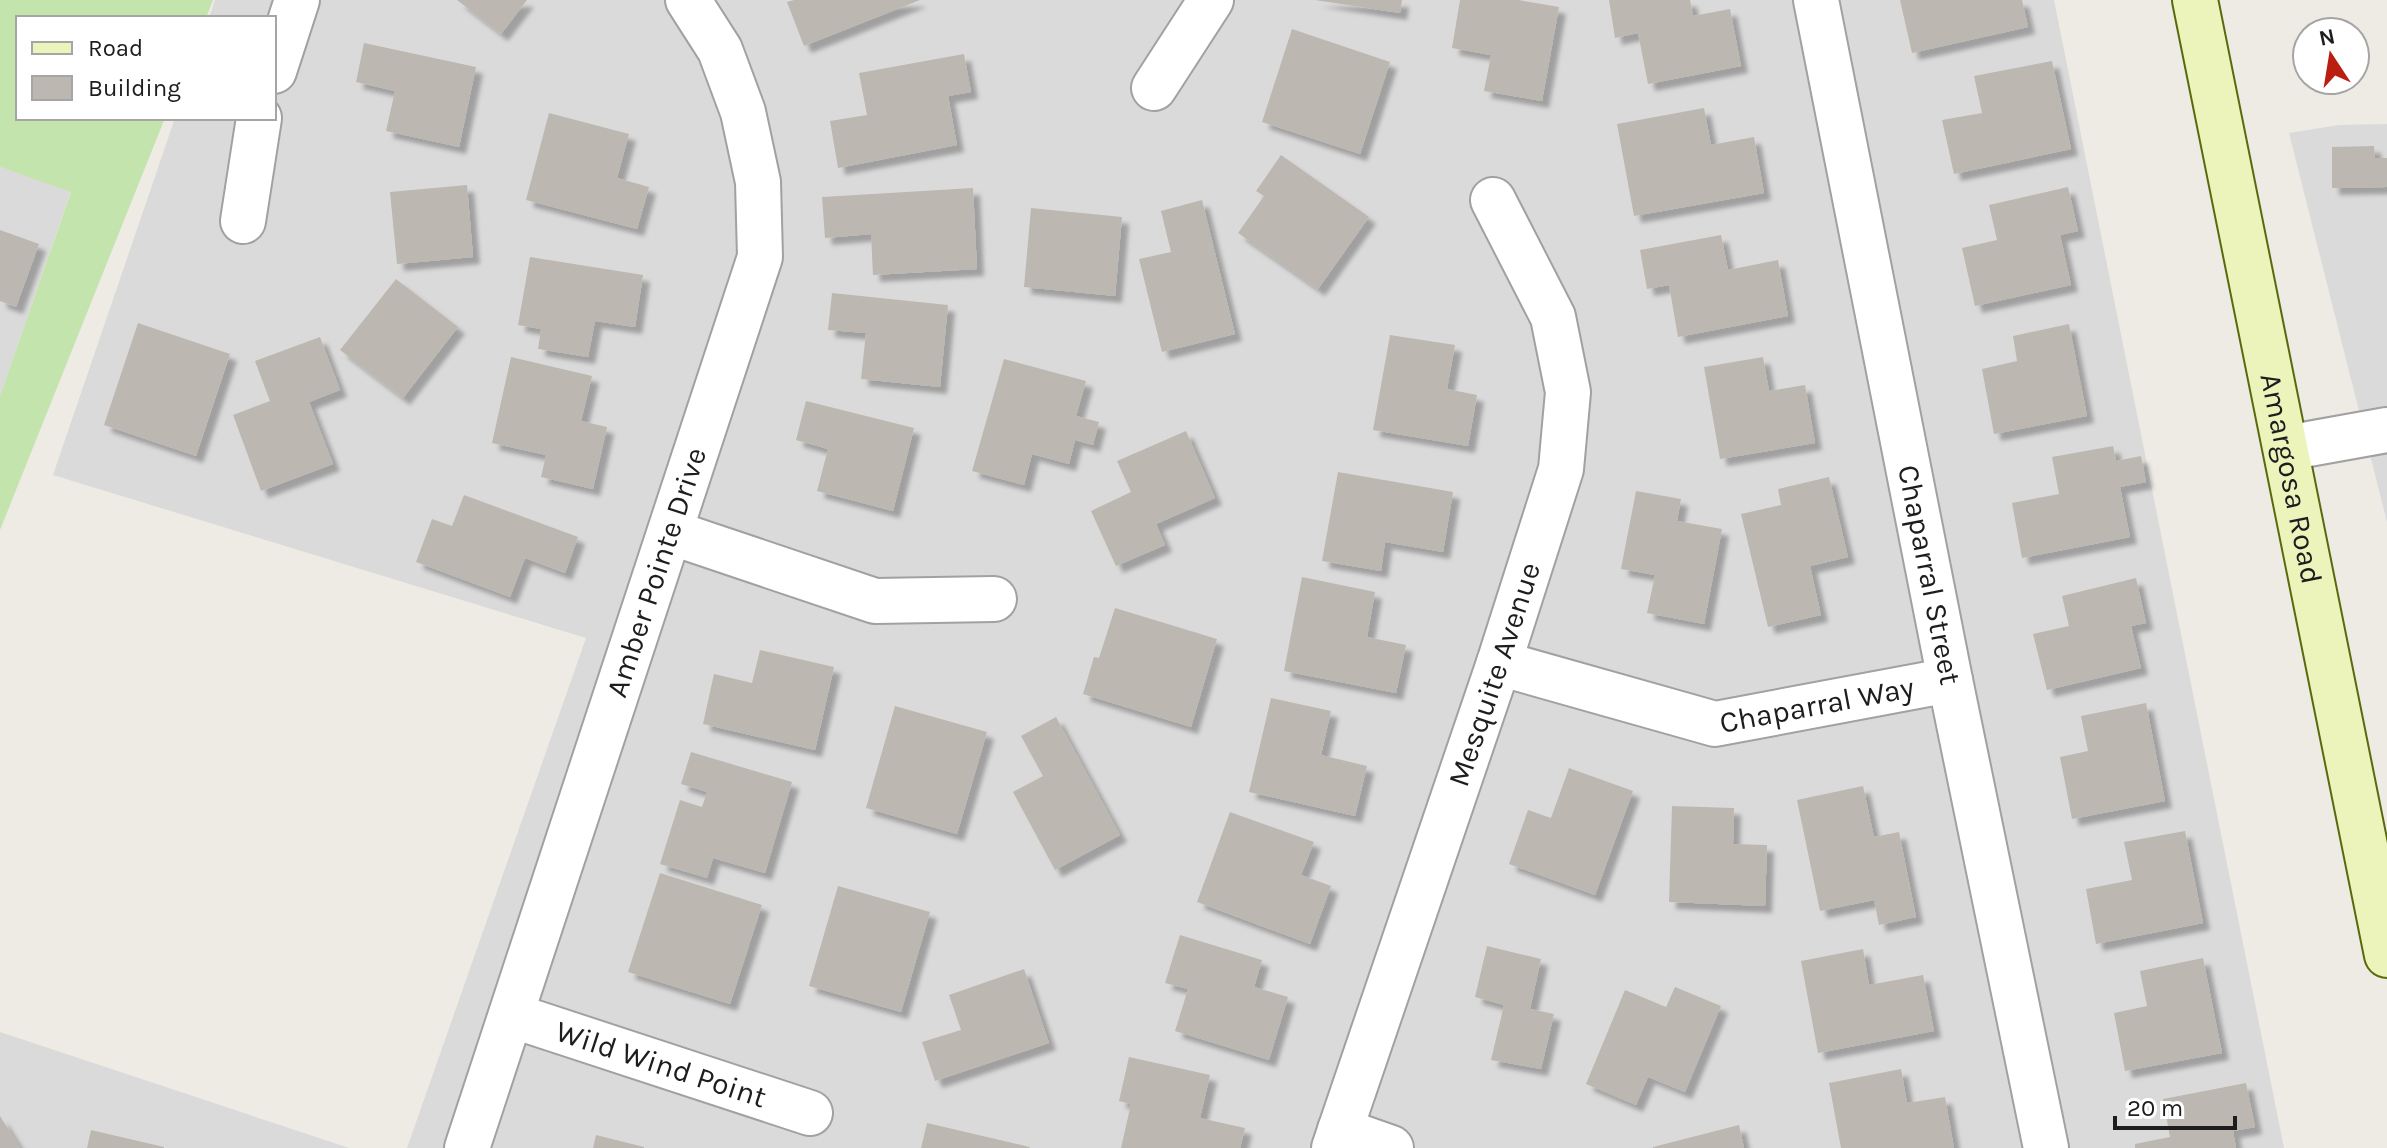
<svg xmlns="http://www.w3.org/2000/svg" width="2387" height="1148" font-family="Karla,sans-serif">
	<defs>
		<filter id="shadow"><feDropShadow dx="7" dy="7" stdDeviation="2" flood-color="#0004"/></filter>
	</defs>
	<rect width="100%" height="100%" fill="#edebe4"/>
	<g fill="#dbdada">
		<polygon points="215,0 2054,0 2284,1148 407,1148 586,638 53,475 175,118 274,118 274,18 209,18"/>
		<polygon points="2387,124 2387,522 2289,133 2339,125"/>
		<polygon points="0,167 71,191 0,396"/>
		<polygon points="0,1032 349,1148 0,1148"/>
	</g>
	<polygon fill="#c4e4ad" points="0,0 213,0 206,18 18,18 18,118 165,118 0,530 0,396 71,192 0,167"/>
	<g fill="#bdb7b1" filter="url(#shadow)">
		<polygon points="457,0 527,0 501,34"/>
		<polygon points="794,0 920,0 804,46 787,2"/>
		<polygon points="1315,0 1402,0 1400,13"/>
		<polygon points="1460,0 1518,0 1559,7 1542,101 1484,91 1491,55 1452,48"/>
		<polygon points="1609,0 1690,0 1693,16 1730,9 1741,66 1648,84 1638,33 1615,38"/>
		<polygon points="1900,0 2022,0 2028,27 1912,53"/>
		<polygon points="1292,29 1390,62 1360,154 1262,122"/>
		<polygon points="364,43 476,67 459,147 386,131 395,91 356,82"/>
		<polygon points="964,54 971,92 948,96 957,145 838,168 830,121 867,115 859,73"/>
		<polygon points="2052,61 2071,149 1954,174 1942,120 1982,113 1974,76"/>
		<polygon points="1704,108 1711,145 1754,137 1764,193 1634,216 1617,124"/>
		<polygon points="549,113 629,134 617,178 649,187 637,229 526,200"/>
		<polygon points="2374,146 2375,158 2387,158 2387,187 2332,188 2332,147"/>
		<polygon points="1281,155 1369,217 1318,289 1238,233 1264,196 1256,191"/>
		<polygon points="467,185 473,257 397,264 390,192"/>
		<polygon points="2068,187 2078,231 2060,235 2071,285 1975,306 1962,248 1997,240 1989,205"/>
		<polygon points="973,188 977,269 873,275 871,234 825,238 822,197"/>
		<polygon points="1202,200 1235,334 1162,352 1139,259 1171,252 1161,211"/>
		<polygon points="1031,208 1122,217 1115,296 1024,287"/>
		<polygon points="0,230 39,244 16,307 0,301"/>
		<polygon points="1721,235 1728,270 1778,260 1788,316 1678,337 1669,285 1647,289 1640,250"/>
		<polygon points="530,257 643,275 635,327 595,321 588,357 538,349 541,329 518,325"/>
		<polygon points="396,279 458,327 403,398 340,350"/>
		<polygon points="832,293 948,305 940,387 861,379 866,333 828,330"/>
		<polygon points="138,323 230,354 196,456 104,425"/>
		<polygon points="2069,324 2087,416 1994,434 1982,369 2017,361 2013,336"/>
		<polygon points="1390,335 1455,345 1447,389 1477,395 1468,446 1373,430"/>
		<polygon points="320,337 340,390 309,402 333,464 261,491 233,415 270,401 255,361"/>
		<polygon points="511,357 592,376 581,421 607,427 593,489 541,477 546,455 492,443"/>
		<polygon points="1763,357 1769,391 1805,385 1815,443 1720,459 1704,367"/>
		<polygon points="1004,359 1086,381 1076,416 1099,422 1093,445 1075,440 1069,464 1032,454 1024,485 972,471"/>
		<polygon points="806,401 914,428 893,511 817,491 828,449 796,440"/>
		<polygon points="1186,431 1215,498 1156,524 1165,545 1116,566 1091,511 1131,492 1117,461"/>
		<polygon points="2113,446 2116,461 2141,456 2146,482 2120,487 2130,537 2022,558 2012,503 2059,494 2052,457"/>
		<polygon points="1338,472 1453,492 1443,552 1385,542 1381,571 1322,561"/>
		<polygon points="1829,477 1848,557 1810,566 1821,615 1768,627 1741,514 1781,505 1778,489"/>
		<polygon points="1636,491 1681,499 1677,521 1722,529 1704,624 1647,613 1655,575 1621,569"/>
		<polygon points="464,495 578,537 565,573 525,558 510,597 416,562 432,519 452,526"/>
		<polygon points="1302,577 1375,592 1367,637 1406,645 1396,693 1284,671"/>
		<polygon points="2136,578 2146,623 2131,626 2141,668 2047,690 2033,634 2069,626 2062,596"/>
		<polygon points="1115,608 1217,639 1191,727 1083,694 1094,657 1099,658"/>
		<polygon points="760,650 834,667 815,750 703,724 714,674 752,683"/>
		<polygon points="1271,698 1331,711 1321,755 1367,766 1355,816 1249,792"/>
		<polygon points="2146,703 2165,801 2072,819 2060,757 2088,751 2081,716"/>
		<polygon points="895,706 987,732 957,834 866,808"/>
		<polygon points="1056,717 1120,835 1055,870 1013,792 1043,776 1021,736"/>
		<polygon points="691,752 792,782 765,873 713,858 707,878 660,864 680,800 702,807 707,792 681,784"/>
		<polygon points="1569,768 1633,791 1595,895 1509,864 1528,810 1551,818"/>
		<polygon points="1863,786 1874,837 1899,832 1916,917 1879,925 1874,900 1820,911 1797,800"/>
		<polygon points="1672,806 1734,808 1733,844 1767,845 1765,906 1669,902"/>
		<polygon points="1230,812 1314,842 1301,875 1331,886 1310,944 1197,902"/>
		<polygon points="2185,831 2203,923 2096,944 2086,889 2132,880 2124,842"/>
		<polygon points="660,873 762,905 730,1004 628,972"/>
		<polygon points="838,886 930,912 901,1012 809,986"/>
		<polygon points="1180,935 1262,960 1254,987 1288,997 1269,1060 1175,1031 1188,989 1165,983"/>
		<polygon points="1487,946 1541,959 1530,1009 1554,1014 1541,1069 1491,1060 1504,1005 1475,997"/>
		<polygon points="1863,949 1869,985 1923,975 1934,1031 1818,1053 1801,961"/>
		<polygon points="2203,958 2222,1053 2125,1071 2114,1013 2147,1006 2140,971"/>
		<polygon points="1024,969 1049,1043 935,1081 922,1042 961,1030 949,995"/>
		<polygon points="1675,987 1721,1006 1685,1092 1648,1077 1636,1105 1586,1084 1625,990 1666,1007"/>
		<polygon points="1129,1057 1210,1075 1200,1118 1245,1128 1240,1148 1121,1148 1131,1104 1119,1101"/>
		<polygon points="1901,1069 1907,1103 1945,1097 1954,1148 1841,1148 1829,1083"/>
		<polygon points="2246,1083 2255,1127 2233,1131 2236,1148 2135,1148 2135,1144 2170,1137 2163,1099"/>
		<polygon points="0,1116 20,1148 0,1148"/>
		<polygon points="927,1123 1030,1147 1029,1148 921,1148"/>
		<polygon points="1739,1125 1744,1148 1653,1148 1653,1147"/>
		<polygon points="91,1130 164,1147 164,1148 87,1148"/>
		<polygon points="596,1135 644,1147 644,1148 593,1148"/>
	</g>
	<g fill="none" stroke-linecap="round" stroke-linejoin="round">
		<g stroke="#a1a1a1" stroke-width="48">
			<g id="minor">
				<path id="s1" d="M1816,0l134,680 96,468"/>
				<polyline points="274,71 297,0"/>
				<polyline points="1154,88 1211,0"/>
				<polyline points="243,221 259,118"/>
				<polyline points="2286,448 2387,430"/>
				<polyline points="670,532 875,601 994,599"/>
				<path id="s2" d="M1499,663l216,61 235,-44"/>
				<path id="s3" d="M511,1015l299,98"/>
				<polyline points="1340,1130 1391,1148"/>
				<path id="s4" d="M467,1148l293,-891 -2,-75 -15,-70 -23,-62 -32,-50"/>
				<path id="s5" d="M1334,1148l165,-485 62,-194 7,-77 -15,-75 -60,-117"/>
			</g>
		</g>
		<g stroke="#596a0e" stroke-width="48">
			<g id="secondary">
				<path id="s6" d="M2195,0l192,955"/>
			</g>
		</g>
		<use href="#minor" stroke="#fff" stroke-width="44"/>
		<use href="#secondary" stroke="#ecf4bb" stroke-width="44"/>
	</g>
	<g text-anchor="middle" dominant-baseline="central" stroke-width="6" stroke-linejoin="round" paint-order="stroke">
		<g font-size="30" fill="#1d1d1d" stroke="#fff">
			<text stroke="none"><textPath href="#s6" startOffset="488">Amargosa Road</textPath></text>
			<text stroke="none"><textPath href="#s4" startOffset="606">Amber Pointe Drive</textPath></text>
			<text stroke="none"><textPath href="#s1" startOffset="586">Chaparral Street</textPath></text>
			<text stroke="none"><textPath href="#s5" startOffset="500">Mesquite Avenue</textPath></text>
			<text stroke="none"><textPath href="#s2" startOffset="328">Chaparral Way</textPath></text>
			<text stroke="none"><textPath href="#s3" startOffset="158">Wild Wind Point</textPath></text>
		</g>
	</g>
	<rect x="16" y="16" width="260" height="104" fill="#ffffff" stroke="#a5a5a5" stroke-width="2"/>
	<rect x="32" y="42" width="40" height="12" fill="#ecf4bb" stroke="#a5a5a5" stroke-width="2"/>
	<text x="88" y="56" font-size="24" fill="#1d1d1d">Road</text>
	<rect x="32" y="76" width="40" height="24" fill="#bdb7b1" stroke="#a5a5a5" stroke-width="2"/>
	<text x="88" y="96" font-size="24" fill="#1d1d1d">Building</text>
	<g transform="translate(2331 56) rotate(348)"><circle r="38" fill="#ffffff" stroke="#a5a5a5" stroke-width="2"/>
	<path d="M0-6L14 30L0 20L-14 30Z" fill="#ba1e10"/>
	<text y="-12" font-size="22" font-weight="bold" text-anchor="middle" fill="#1d1d1d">N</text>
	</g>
	<path d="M2115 1116v12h120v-12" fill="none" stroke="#1d1d1d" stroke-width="4"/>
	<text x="2127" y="1116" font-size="24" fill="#1d1d1d" stroke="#ffffff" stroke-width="6" paint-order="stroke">20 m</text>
</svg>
